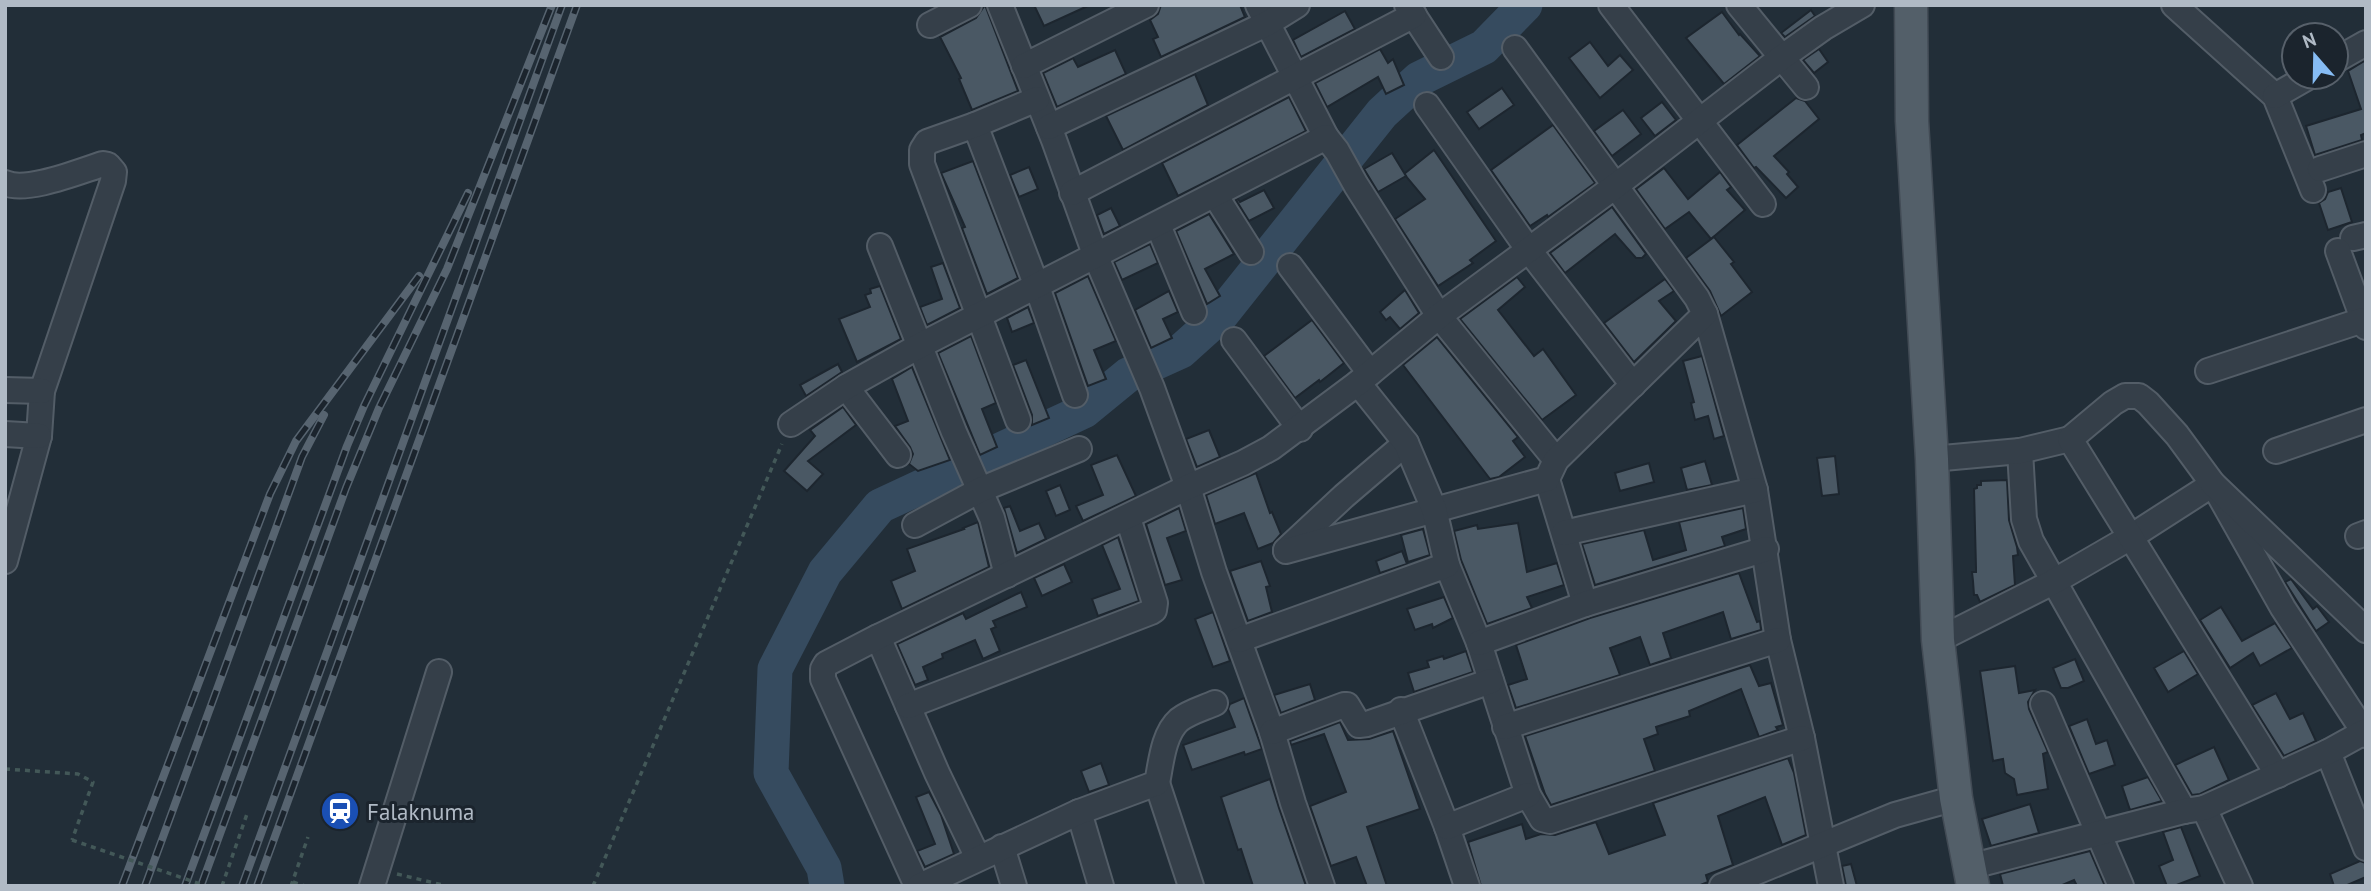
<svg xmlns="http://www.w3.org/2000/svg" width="2371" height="891" font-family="'PT Sans',sans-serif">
	<rect width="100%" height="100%" fill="#222e38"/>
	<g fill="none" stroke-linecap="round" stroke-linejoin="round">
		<polyline stroke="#364b5f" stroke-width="35" points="827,886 824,868 771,773 775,669 825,572 880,506 1084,411 1128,375 1181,351 1221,315 1382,113 1419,79 1484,47 1525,5"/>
	</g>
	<g fill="#4a5864" stroke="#1d262f" stroke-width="2">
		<polygon points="985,5 1018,91 972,110 959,79 961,78 940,37 976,18"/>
		<polygon points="1034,5 1090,5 1044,26"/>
		<polygon points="1161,5 1240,5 1245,17 1161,57 1153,39 1158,37 1150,20 1158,14"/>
		<polygon points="1811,10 1815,16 1785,37 1781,33"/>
		<polygon points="1345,11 1355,29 1301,57 1293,40"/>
		<polygon points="1722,12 1739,35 1740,34 1760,56 1724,84 1686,38"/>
		<polygon points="1590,42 1608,66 1620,55 1633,70 1600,98 1569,58"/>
		<polygon points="1380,49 1388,63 1393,59 1404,85 1386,94 1378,77 1327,107 1315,83"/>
		<polygon points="1819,49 1828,62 1814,73 1803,60"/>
		<polygon points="1115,50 1126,74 1057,107 1043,73 1073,58 1078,67"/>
		<polygon points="2366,60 2366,133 2361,135 2362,140 2315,155 2306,126 2361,109 2348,71"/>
		<polygon points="1195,74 1208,105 1123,150 1106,116"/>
		<polygon points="1502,88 1514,105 1479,129 1467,112"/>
		<polygon points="1289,97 1306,131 1178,196 1162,163"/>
		<polygon points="1796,98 1805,101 1819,119 1774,156 1789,172 1787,174 1798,187 1786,198 1756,167 1754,168 1737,145"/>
		<polygon points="1662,102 1676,120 1655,136 1641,118"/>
		<polygon points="1623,110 1641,134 1612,156 1594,131"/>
		<polygon points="1553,125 1595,183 1548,217 1547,215 1530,226 1491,170"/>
		<polygon points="1434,150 1496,241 1470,260 1473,263 1438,286 1395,219 1425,199 1404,174"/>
		<polygon points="1392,153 1406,176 1378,192 1364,169"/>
		<polygon points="973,161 1018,278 987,294 962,228 965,227 941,173"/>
		<polygon points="1029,167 1038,189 1019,197 1010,175"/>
		<polygon points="1664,168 1688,199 1720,172 1731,187 1727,190 1745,210 1711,239 1689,212 1665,229 1636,189"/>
		<polygon points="2341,188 2352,222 2328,230 2319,203 2325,199 2328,192"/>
		<polygon points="1264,190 1274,208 1249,221 1236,200 1238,199 1240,202"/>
		<polygon points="1612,207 1646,254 1642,258 1636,258 1615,234 1565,273 1550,253"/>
		<polygon points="1111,208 1120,226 1104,234 1097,215"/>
		<polygon points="1209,214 1234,254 1205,269 1220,296 1207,304 1176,231"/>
		<polygon points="1714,237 1734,262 1731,264 1752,292 1721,316 1710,291 1686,258"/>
		<polygon points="1150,244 1158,263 1122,280 1114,262"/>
		<polygon points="943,263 960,308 927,325 920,307 942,299 931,267"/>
		<polygon points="1088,276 1116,341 1094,350 1106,379 1088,386 1055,293"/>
		<polygon points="1517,277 1525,287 1498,310 1534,356 1543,349 1576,395 1542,420 1460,319"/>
		<polygon points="1665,279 1674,291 1659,301 1676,321 1634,362 1604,323"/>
		<polygon points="880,286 901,339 857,362 839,319 870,307 865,295 871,293 870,289"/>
		<polygon points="1405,290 1419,313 1400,329 1390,317 1386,320 1380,312"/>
		<polygon points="1169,291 1178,312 1163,319 1172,338 1151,348 1135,310"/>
		<polygon points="1028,307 1034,323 1012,332 1007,318"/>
		<polygon points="1312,320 1344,363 1320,382 1319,380 1295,398 1264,356"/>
		<polygon points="971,336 996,403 982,409 997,447 980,455 938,353"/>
		<polygon points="1437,337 1518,437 1513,441 1525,457 1499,477 1490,479 1403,365"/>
		<polygon points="1702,356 1724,436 1714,439 1708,416 1695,420 1691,403 1694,402 1683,361"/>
		<polygon points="1026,360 1049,418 1032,425 1032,415 1013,365"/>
		<polygon points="838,364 842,372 806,396 800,385"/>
		<polygon points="912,367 950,460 918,471 909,464 913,454 910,447 895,426 908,421 892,379"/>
		<polygon points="843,407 856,425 808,461 823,474 807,491 784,471 815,436 810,430"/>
		<polygon points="1209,430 1220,457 1197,467 1186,439"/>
		<polygon points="1117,455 1136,496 1083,521 1076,506 1103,495 1091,465"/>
		<polygon points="1835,456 1839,494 1822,496 1817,458"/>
		<polygon points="1705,461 1712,485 1687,490 1681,468"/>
		<polygon points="1649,463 1654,482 1620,491 1615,473"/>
		<polygon points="1256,473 1270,513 1272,512 1281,534 1273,543 1258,549 1244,513 1215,524 1206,495"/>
		<polygon points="2007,480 2009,520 2017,547 2018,555 2013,556 2015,585 1980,602 1977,595 1974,595 1973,581 1972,572 1976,572 1976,568 1974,489 1977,488 1977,485 1981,485 1981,481"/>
		<polygon points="1060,485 1070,510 1056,516 1046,491"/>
		<polygon points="1010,506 1020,531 1039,523 1046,539 1017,553 1004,508"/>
		<polygon points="1179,508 1186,531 1167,538 1182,580 1165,585 1146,524"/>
		<polygon points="1743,508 1746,529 1722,537 1725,546 1595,585 1582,544 1644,530 1653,560 1686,550 1679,522"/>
		<polygon points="978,522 989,567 902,609 891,581 915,571 907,549 964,529 963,528"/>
		<polygon points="1518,523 1527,572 1557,563 1564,585 1527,597 1532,608 1487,624 1461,560 1454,531 1477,525 1478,529"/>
		<polygon points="1423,529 1430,555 1408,562 1401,535"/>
		<polygon points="1118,537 1139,601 1098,616 1092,599 1120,589 1102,545"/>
		<polygon points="1402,551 1407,564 1380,573 1376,561"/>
		<polygon points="1261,561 1270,586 1266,587 1272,612 1248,621 1230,571"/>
		<polygon points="1064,564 1072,582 1042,596 1034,578"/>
		<polygon points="1739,573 1757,622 1760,621 1761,630 1731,639 1723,612 1663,633 1671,658 1650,665 1640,637 1610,648 1620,675 1516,708 1508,685 1527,679 1516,645 1590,618"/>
		<polygon points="2291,579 2313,609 2317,606 2329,622 2316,631 2285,582"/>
		<polygon points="1021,592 1027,607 993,621 996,627 991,629 1000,651 983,659 975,640 942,654 943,658 923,667 928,680 915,685 897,644 963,613 966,619"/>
		<polygon points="1444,597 1453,618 1433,628 1432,624 1415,630 1407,609"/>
		<polygon points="2221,607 2242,641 2275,623 2292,648 2260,666 2253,653 2230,668 2200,620"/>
		<polygon points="1213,612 1230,661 1213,667 1195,619"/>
		<polygon points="1466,651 1473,672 1414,692 1408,673 1429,667 1427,661 1443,656 1444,659"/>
		<polygon points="2184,651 2198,674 2168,692 2154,668"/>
		<polygon points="2075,659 2084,681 2068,688 2061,688 2053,668"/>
		<polygon points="1750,665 1759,686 1771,683 1783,725 1776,727 1778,730 1759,737 1741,689 1689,711 1690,716 1656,727 1658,734 1644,739 1655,771 1551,805 1545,794 1525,736"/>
		<polygon points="2015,666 2019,693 2035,690 2028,702 2029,709 2048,752 2043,754 2048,789 2017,795 2014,779 2005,773 2003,759 1993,761 1980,671"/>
		<polygon points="1310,684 1315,700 1281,713 1274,695"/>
		<polygon points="2276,693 2290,719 2303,713 2316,741 2284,756 2252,705"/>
		<polygon points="1244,698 1262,749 1245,755 1244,752 1192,770 1183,745 1235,727 1228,709 1230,704"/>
		<polygon points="2087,719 2096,744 2107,740 2115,765 2089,774 2069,726"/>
		<polygon points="1340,722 1348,740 1369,739 1393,731 1420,809 1367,827 1387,886 1367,886 1356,857 1331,866 1310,806 1346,792 1324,734 1291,745 1290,741"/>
		<polygon points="2214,747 2229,780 2200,794 2192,795 2175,765"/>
		<polygon points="1788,758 1794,773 1806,835 1782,845 1765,797 1718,816 1733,865 1706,875 1708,882 1698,886 1481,886 1468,842 1522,824 1526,839 1541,834 1555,835 1596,822 1609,854 1665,835 1653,803"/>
		<polygon points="1101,763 1109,785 1089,792 1081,771"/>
		<polygon points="2148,777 2162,801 2130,810 2122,786"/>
		<polygon points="1270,779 1279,808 1306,886 1253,886 1241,849 1238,850 1230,825 1221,797"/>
		<polygon points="929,792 941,815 954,854 925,867 917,851 935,844 916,797"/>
		<polygon points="2030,804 2039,833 1991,846 1982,819"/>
		<polygon points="2181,827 2200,876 2174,886 2167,886 2159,866 2173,860 2163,832"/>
		<polygon points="2090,851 2105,886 2077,886 2074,880 2060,886 2003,886 2000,874"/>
		<polygon points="2360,861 2366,863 2366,877 2345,886 2334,886 2330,874"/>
		<polygon points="1851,864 1857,886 1846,886 1842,866"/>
	</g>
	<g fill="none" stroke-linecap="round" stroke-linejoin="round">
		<g stroke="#535d67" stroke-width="28">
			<g id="minor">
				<polyline points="1000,5 1054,140 1096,257 1152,388 1188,487 1214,572 1272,732 1293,803 1322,886"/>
				<polyline points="1258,5 1326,137"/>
				<polyline points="1407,5 1441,57"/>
				<polyline points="1611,5 1763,204"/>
				<polyline points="1739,5 1806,87"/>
				<polyline points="2174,5 2275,96 2313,190"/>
				<polyline points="930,25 969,5"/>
				<polyline points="2336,60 2366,43"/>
				<polyline points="1024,66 1146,5"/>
				<polyline points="2275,96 2308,77"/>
				<polyline points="1427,105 1528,249 1633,385"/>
				<polyline points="975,125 1036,284 1075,395"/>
				<polyline points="1049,127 1268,23 1297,5"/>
				<polyline points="2320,169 2366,154"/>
				<path d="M5,183c22,10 75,-12 98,-19l5,1 6,7 -1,9 -71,210 -3,45 -34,125"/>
				<polyline points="1072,193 1414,15"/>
				<polyline points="1215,195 1251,252"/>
				<polyline points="1158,225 1194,312"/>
				<polyline points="2353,238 2366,235"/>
				<polyline points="880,246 954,432 992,518 1007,575"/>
				<polyline points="2338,251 2366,327"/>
				<polyline points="1290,266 1370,373"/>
				<polyline points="1705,314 1755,490 1778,640 1802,738 1831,886"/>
				<polyline points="1234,340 1300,429"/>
				<polyline points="2208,371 2363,320"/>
				<polyline points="846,387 898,455"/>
				<polyline points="5,390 42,391"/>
				<polyline points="1018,420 922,164 922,150 927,142 975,125 1037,99"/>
				<polyline points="791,424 846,387 921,345 1326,137 1337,151 1356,185 1439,316 1556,460"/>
				<polyline points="5,434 39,436"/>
				<polyline points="2020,451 2024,519 2031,541 2184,811"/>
				<polyline points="2276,451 2366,420"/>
				<polyline points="1932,459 2020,451 2070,439"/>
				<polyline points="1547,479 1585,604"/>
				<polyline points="915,525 980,490 1079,449"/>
				<polyline points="1564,533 1755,490"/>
				<polyline points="2358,536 2366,533"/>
				<polyline points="1286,550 1344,496 1406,443"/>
				<polyline points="1286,551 1547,479 1556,460 1705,314 1697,298 1515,48"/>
				<polyline points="1447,565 1479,643 1528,795 1542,819 1550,821 1802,738"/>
				<polyline points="878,637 937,773 978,858"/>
				<polyline points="1239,640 1447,565 1434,509 1406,443 1358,383"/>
				<polyline points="1938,640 2053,582 2129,538 2213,484 2283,608 2366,735"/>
				<polyline points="1479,643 1585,604 1766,549"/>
				<polyline points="2043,704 2121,886"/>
				<polyline points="908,706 1151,612 1154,610 1155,603 1128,518"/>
				<polyline points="1401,710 1447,827 1467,886"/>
				<polyline points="1505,727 1778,640"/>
				<polyline points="1272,732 1344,705 1347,705 1359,725 1367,724 1491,681"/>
				<polyline points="2328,752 2366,848"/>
				<polyline points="2278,775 2070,439 2113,403 2125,396 2139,396 2148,403 2177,435 2213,484 2366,630"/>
				<polyline points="1157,783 1191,886"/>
				<polyline points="2204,808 2240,886"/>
				<polyline points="1079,812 1101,886"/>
				<polyline points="1447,827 1528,795"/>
				<polyline points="1002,847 1014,886"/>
				<polyline points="1969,867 2184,811 2204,808 2328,752 2366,731"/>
				<polyline points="372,886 439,672"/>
				<polyline points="917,886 823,679 823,669 826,664 878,637 1188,487 1243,463 1271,448 1358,383 1439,316 1614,187 1781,58 1823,28 1862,5"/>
				<path d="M920,886l159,-74 78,-29c4,-19 6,-49 22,-63 10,-8 25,-12 36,-17"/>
				<polyline points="1722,886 1895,815 1956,798"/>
			</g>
		</g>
		<g stroke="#424b55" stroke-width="35">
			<polyline id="major" points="1911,5 1912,121 1932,459 1938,640 1956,798 1973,886"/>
		</g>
		<g stroke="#435858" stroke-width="3.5" stroke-dasharray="5 5" stroke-linecap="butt">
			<polyline points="5,769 78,774 93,782 72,840"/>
			<polyline points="397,874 447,886"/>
			<polyline points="293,882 305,886"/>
			<polyline points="222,886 248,811"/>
			<polyline points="291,886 308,837"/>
			<polyline points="593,886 782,444"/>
		</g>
		<use href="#minor" stroke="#353f49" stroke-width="24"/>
		<use href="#major" stroke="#535f69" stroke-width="32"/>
		<g stroke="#576470" stroke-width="8">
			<g id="rail">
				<polyline points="122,886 270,494 296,441 419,276"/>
				<polyline points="145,886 302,457 324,415"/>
				<polyline points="185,886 347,446 364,406 468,193"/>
				<polyline points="201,886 346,488 379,408 447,269 552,5"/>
				<polyline points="242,886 562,5"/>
				<polyline points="257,886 577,5"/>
			</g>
		</g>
		<use href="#rail" stroke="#1b242d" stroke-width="5" stroke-dasharray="16" stroke-linecap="butt"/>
		<polyline stroke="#435858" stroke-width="3.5" stroke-dasharray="5 5" stroke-linecap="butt" points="72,840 206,886"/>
	</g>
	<defs>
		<g id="station-disc" transform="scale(2.0125)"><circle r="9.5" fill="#1a4fb4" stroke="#1b242d"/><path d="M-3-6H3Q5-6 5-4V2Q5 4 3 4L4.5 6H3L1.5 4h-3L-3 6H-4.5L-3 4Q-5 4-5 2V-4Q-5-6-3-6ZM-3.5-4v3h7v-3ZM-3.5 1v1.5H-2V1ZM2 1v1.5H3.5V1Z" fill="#fff"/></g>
	</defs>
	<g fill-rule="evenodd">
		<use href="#station-disc" x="340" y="811"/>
	</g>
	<g text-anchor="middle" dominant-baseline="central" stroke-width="6" stroke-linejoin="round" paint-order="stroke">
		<g font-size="23" fill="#b0bac5" stroke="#1b242d" text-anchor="start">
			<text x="367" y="811">Falaknuma</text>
		</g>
	</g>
	<rect width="2371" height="891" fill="none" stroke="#b0bac5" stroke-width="14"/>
	<g transform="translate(2315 56) rotate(340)"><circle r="33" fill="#1b242d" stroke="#57606a" stroke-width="2"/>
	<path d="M0-5L12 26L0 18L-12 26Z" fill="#86bcf4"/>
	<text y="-10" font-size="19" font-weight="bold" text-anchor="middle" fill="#b0bac5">N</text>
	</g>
</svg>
